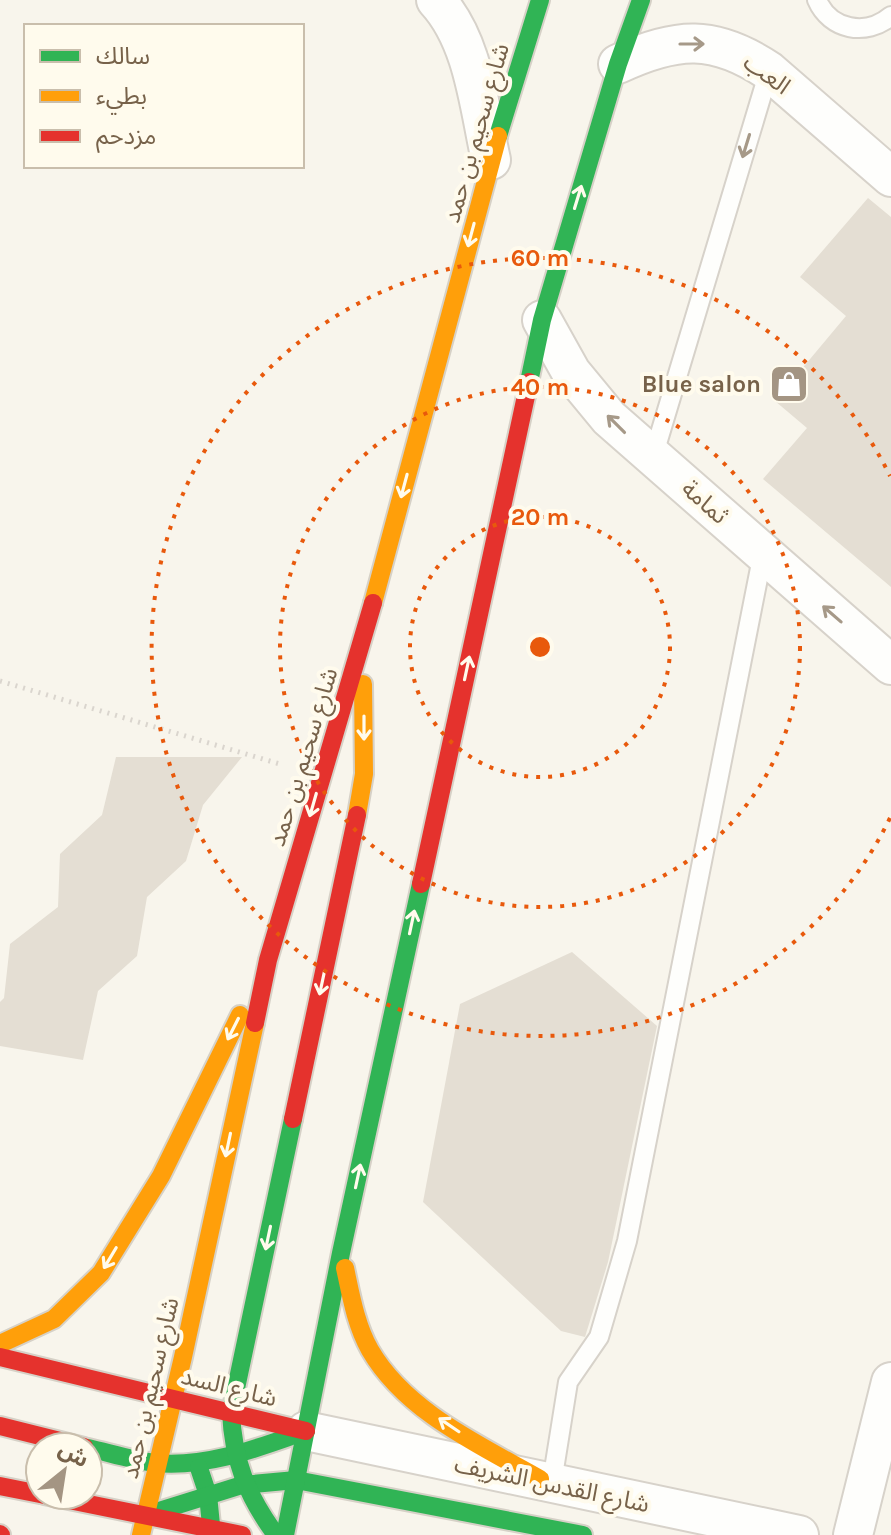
<svg xmlns="http://www.w3.org/2000/svg" width="891" height="1535" font-family="Karla,'Noto Sans Arabic',sans-serif">
	<rect width="100%" height="100%" fill="#f8f5ec"/>
	<g fill="#e4ded3">
		<polygon points="868,198 891,217 891,587 763,479 807,428 775,401 846,316 800,277"/>
		<polygon points="116,757 242,757 203,805 186,861 147,897 137,956 98,991 83,1060 0,1046 0,1002 4,998 10,944 58,907 60,854 102,815"/>
		<polygon points="572,952 657,1026 608,1262 585,1337 561,1331 423,1202 460,1004"/>
	</g>
	<g fill="none" stroke-linecap="round" stroke-linejoin="round">
		<g stroke="#d7d2ca" stroke-width="22">
			<g id="lane">
				<path d="M817,0c13,30 49,37 74,16"/>
				<polyline points="653,457 769,71"/>
				<polyline points="552,1482 568,1382 599,1337 627,1241 763,553"/>
			</g>
		</g>
		<g stroke="#d7d2ca" stroke-width="42">
			<g id="street">
				<path d="M436,0c38,41 43,107 55,160"/>
				<path d="M618,64c58,-27 96,-30 151,7l122,106"/>
				<polyline points="542,320 571,372 609,418 891,665"/>
				<polyline points="306,1431 799,1535"/>
				<polyline points="853,1535 891,1382"/>
			</g>
		</g>
		<g stroke="#d6d1c7" stroke-width="22">
			<g id="fast">
				<polyline points="498,136 540,0"/>
				<polyline points="529,382 542,320 618,64 641,0"/>
				<path d="M88,1448c22,5 44,12 67,15 52,5 103,-15 151,-32"/>
				<polyline points="199,1468 208,1495 212,1535"/>
				<polyline points="146,1515 242,1485 296,1480 583,1535"/>
				<path d="M276,1535c-29,-39 -43,-75 -45,-123l62,-293"/>
				<polyline points="285,1535 341,1253 421,884"/>
			</g>
		</g>
		<g stroke="#d6d1c7" stroke-width="22">
			<g id="slow">
				<polyline points="373,603 498,136"/>
				<polyline points="357,815 364,774 363,684"/>
				<path d="M345,1268c6,28 11,57 25,82 36,62 110,95 170,129"/>
				<polyline points="0,1344 54,1319 101,1273 161,1176 240,1015"/>
				<polyline points="141,1535 183,1357 255,1023"/>
			</g>
		</g>
		<g stroke="#d6d1c7" stroke-width="22">
			<g id="jam">
				<polyline points="421,884 529,382"/>
				<polyline points="255,1023 268,960 373,603"/>
				<polyline points="293,1119 357,815"/>
				<polyline points="0,1357 306,1431"/>
				<polyline points="0,1426 84,1447"/>
				<polyline points="0,1486 40,1494"/>
				<polyline points="44,1495 242,1535"/>
				<polyline points="0,1534 1,1535"/>
			</g>
		</g>
		<polyline stroke="#dad5ce" stroke-width="5" stroke-dasharray="2 6" stroke-linecap="butt" points="0,681 283,765"/>
		<use href="#lane" stroke="#fefefc" stroke-width="18"/>
		<use href="#street" stroke="#fefefc" stroke-width="38"/>
		<use href="#fast" stroke="#30b455" stroke-width="18"/>
		<use href="#slow" stroke="#ff9f0a" stroke-width="18"/>
		<use href="#jam" stroke="#e5322d" stroke-width="18"/>
	</g>
	<defs><path id="oneway-shaft" d="M-6 0H5M1.5-3L5.5 0L1.5 3" fill="none" stroke-width="1.6" stroke-linecap="round" stroke-linejoin="round" transform="scale(2)"/></defs>
	<g stroke="#a69988">
		<use href="#oneway-shaft" transform="translate(692 44)"/>
		<use href="#oneway-shaft" transform="translate(746 146) rotate(107)"/>
		<use href="#oneway-shaft" transform="translate(616 424) rotate(-135)"/>
		<use href="#oneway-shaft" transform="translate(832 614) rotate(-139)"/>
	</g>
	<g stroke="#fffbed">
		<use href="#oneway-shaft" transform="translate(578 197) rotate(-73)"/>
		<use href="#oneway-shaft" transform="translate(471 235) rotate(105)"/>
		<use href="#oneway-shaft" transform="translate(404 486) rotate(105)"/>
		<use href="#oneway-shaft" transform="translate(467 668) rotate(-78)"/>
		<use href="#oneway-shaft" transform="translate(364 728) rotate(90)"/>
		<use href="#oneway-shaft" transform="translate(313 805) rotate(106)"/>
		<use href="#oneway-shaft" transform="translate(412 922) rotate(-78)"/>
		<use href="#oneway-shaft" transform="translate(322 983) rotate(102)"/>
		<use href="#oneway-shaft" transform="translate(233 1029) rotate(117)"/>
		<use href="#oneway-shaft" transform="translate(228 1145) rotate(102)"/>
		<use href="#oneway-shaft" transform="translate(358 1176) rotate(-78)"/>
		<use href="#oneway-shaft" transform="translate(268 1238) rotate(102)"/>
		<use href="#oneway-shaft" transform="translate(110 1258) rotate(121)"/>
		<use href="#oneway-shaft" transform="translate(449 1425) rotate(-146)"/>
	</g>
	<g fill="none" stroke="#e8590c" stroke-width="4" stroke-dasharray="4 8">
		<circle cx="540" cy="647" r="130"/>
		<circle cx="540" cy="647" r="260"/>
		<path d="M890 818A389 389 0 1 1 890 476"/>
	</g>
	<defs>
		<g id="shop-square" transform="scale(2)"><rect x="-9" y="-9" width="18" height="18" rx="4" fill="#a49583" stroke="#fffbed"/><path d="M-5-2.5h2.3a2.7 3.5 0 0 1 5.4 0H5L5.5 6h-11ZM-1.5-2.5h3a1.5 2.3 0 0 0-3 0Z" fill="#fff"/></g>
	</defs>
	<g fill-rule="evenodd">
		<use href="#shop-square" x="789" y="384"/>
	</g>
	<g text-anchor="middle" dominant-baseline="central" stroke-width="8" stroke-linejoin="round" paint-order="stroke">
		<g font-size="24" fill="#77624a" stroke="#fffbed">
			<text transform="translate(767 74) rotate(36)">العب</text>
			<text transform="translate(476 133) rotate(-74)">شارع سحيم بن حمد</text>
			<text transform="translate(705 502) rotate(41)">ثمامة</text>
			<text transform="translate(303 757) rotate(-73)">شارع سحيم بن حمد</text>
			<text transform="translate(229 1387) rotate(14)">شارع السد</text>
			<text transform="translate(150 1388) rotate(-77)">شارع سحيم بن حمد</text>
			<text transform="translate(552 1484) rotate(12)">شارع القدس الشريف</text>
		</g>
		<g font-size="24" font-weight="bold" fill="#77624a" stroke="#fffbed" text-anchor="end">
			<text x="761" y="384">Blue salon</text>
		</g>
	</g>
	<circle cx="540" cy="647" r="12" fill="#e8590c" stroke="#fffbed" stroke-width="4"/>
	<g font-size="24" text-anchor="middle" font-weight="bold" fill="#e8590c" stroke="#fffbed" stroke-width="8" stroke-linejoin="round" paint-order="stroke">
		<text x="540" y="266">60 m</text>
		<text x="540" y="395">40 m</text>
		<text x="540" y="525">20 m</text>
	</g>
	<rect x="24" y="24" width="280" height="144" fill="#fffbed" stroke="#c9beac" stroke-width="2"/>
	<rect x="40" y="50" width="40" height="12" fill="#30b455" stroke="#c9beac" stroke-width="2"/>
	<text x="96" y="64" font-size="24" fill="#77624a">سالك</text>
	<rect x="40" y="90" width="40" height="12" fill="#ff9f0a" stroke="#c9beac" stroke-width="2"/>
	<text x="96" y="104" font-size="24" fill="#77624a">بطيء</text>
	<rect x="40" y="130" width="40" height="12" fill="#e5322d" stroke="#c9beac" stroke-width="2"/>
	<text x="96" y="144" font-size="24" fill="#77624a">مزدحم</text>
	<g transform="translate(64 1471) rotate(30)"><circle r="38" fill="#fffbed" stroke="#c9beac" stroke-width="2"/>
	<path d="M0-6L14 30L0 20L-14 30Z" fill="#a49583"/>
	<text y="-12" font-size="22" font-weight="bold" text-anchor="middle" fill="#77624a">ش</text>
	</g>
</svg>
